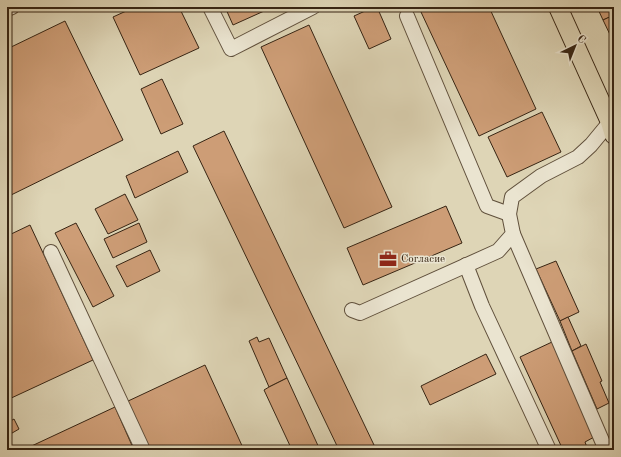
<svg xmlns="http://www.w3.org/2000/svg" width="621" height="457" font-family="'Old Standard TT',serif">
	<rect width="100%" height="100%" fill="#ded5b6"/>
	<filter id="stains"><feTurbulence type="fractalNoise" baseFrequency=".005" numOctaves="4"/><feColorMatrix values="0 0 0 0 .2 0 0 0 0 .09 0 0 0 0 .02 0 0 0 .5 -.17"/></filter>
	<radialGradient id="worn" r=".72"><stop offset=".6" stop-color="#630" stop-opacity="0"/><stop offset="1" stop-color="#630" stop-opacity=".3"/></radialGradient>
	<g fill="#cd9d76" stroke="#362413">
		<polygon points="135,7 179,7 199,48 140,75 113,17"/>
		<polygon points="225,7 273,7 233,25"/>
		<polygon points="374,7 377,7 391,39 369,49 354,16"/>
		<polygon points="432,7 489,7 536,109 479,136 421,12"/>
		<polygon points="597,7 614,7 614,15 603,20"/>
		<polygon points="614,15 614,43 603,20"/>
		<polygon points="65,21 123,140 7,197 7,49"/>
		<polygon points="309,25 392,207 344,228 261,47"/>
		<polygon points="162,79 183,124 161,134 141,89"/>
		<polygon points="542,112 561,152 507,177 488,137"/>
		<polygon points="224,131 374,445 363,450 339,450 193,146"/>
		<polygon points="178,151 188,172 135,198 126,176"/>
		<polygon points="125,194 138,220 108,234 95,209"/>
		<polygon points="446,206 462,243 363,285 347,248"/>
		<polygon points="76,223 114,296 93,307 55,233"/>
		<polygon points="139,223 147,242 113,258 104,239"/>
		<polygon points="30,225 93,360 7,400 7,236"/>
		<polygon points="150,250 160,271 127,287 116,266"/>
		<polygon points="556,261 579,312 560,321 536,269"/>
		<polygon points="568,317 581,346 572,351 560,321"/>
		<polygon points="257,337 259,342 269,338 287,378 269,387 249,341"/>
		<polygon points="552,342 596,436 585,442 588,450 563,450 520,357"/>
		<polygon points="586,344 602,381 600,382 609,403 597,409 572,351"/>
		<polygon points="486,354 496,374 430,405 421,386"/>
		<polygon points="205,365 244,450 148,450 126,402"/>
		<polygon points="287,378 320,450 292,450 264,390 269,387"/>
		<polygon points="115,407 134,450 23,450"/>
		<polygon points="14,419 19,429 7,436 7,423"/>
	</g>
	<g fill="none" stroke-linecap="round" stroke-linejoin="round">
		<g stroke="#60503c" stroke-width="16">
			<g id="minor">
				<polyline points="210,7 231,49 313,7"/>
				<polyline points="7,9 12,7"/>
				<polyline points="407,16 487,206 509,214"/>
				<polyline points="513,234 606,450"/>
				<polyline points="51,252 143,450"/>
				<polyline points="466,265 482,306 549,450"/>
				<polyline points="352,310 360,313 498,251 513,234 509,214 512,197 541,176 578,157 591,145 610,122 614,125"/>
			</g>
		</g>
		<g stroke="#362413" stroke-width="20">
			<polyline id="major" points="558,7 610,122 614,135"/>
		</g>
		<use href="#minor" stroke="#eae4d0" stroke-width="14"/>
		<use href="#major" stroke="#ded5b6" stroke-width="18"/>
	</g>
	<defs>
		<g id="office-bare" transform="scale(1.38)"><path d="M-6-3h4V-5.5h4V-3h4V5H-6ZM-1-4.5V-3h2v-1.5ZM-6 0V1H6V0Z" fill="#8f2418" stroke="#eae4d0" stroke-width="2.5" paint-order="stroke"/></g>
	</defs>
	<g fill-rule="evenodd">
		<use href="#office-bare" x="388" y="259"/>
	</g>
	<g text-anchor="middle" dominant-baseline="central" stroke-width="3" stroke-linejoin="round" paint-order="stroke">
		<g font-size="11" fill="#362413" stroke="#eae4d0" text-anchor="start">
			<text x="401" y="259">Согласие</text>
		</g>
	</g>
	<rect width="621" height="457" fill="none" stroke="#ded5b6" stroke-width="24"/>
	<rect x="8" y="8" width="605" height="441" fill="none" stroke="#362413" stroke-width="2"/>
	<rect x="12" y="12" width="597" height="433" fill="none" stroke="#362413"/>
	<g transform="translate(575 46) rotate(43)" stroke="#eae4d0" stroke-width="3" paint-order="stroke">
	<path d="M0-3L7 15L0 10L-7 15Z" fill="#362413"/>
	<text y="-6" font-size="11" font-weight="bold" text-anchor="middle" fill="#362413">С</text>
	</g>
	<rect width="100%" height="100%" filter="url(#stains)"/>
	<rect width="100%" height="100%" fill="url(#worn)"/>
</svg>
